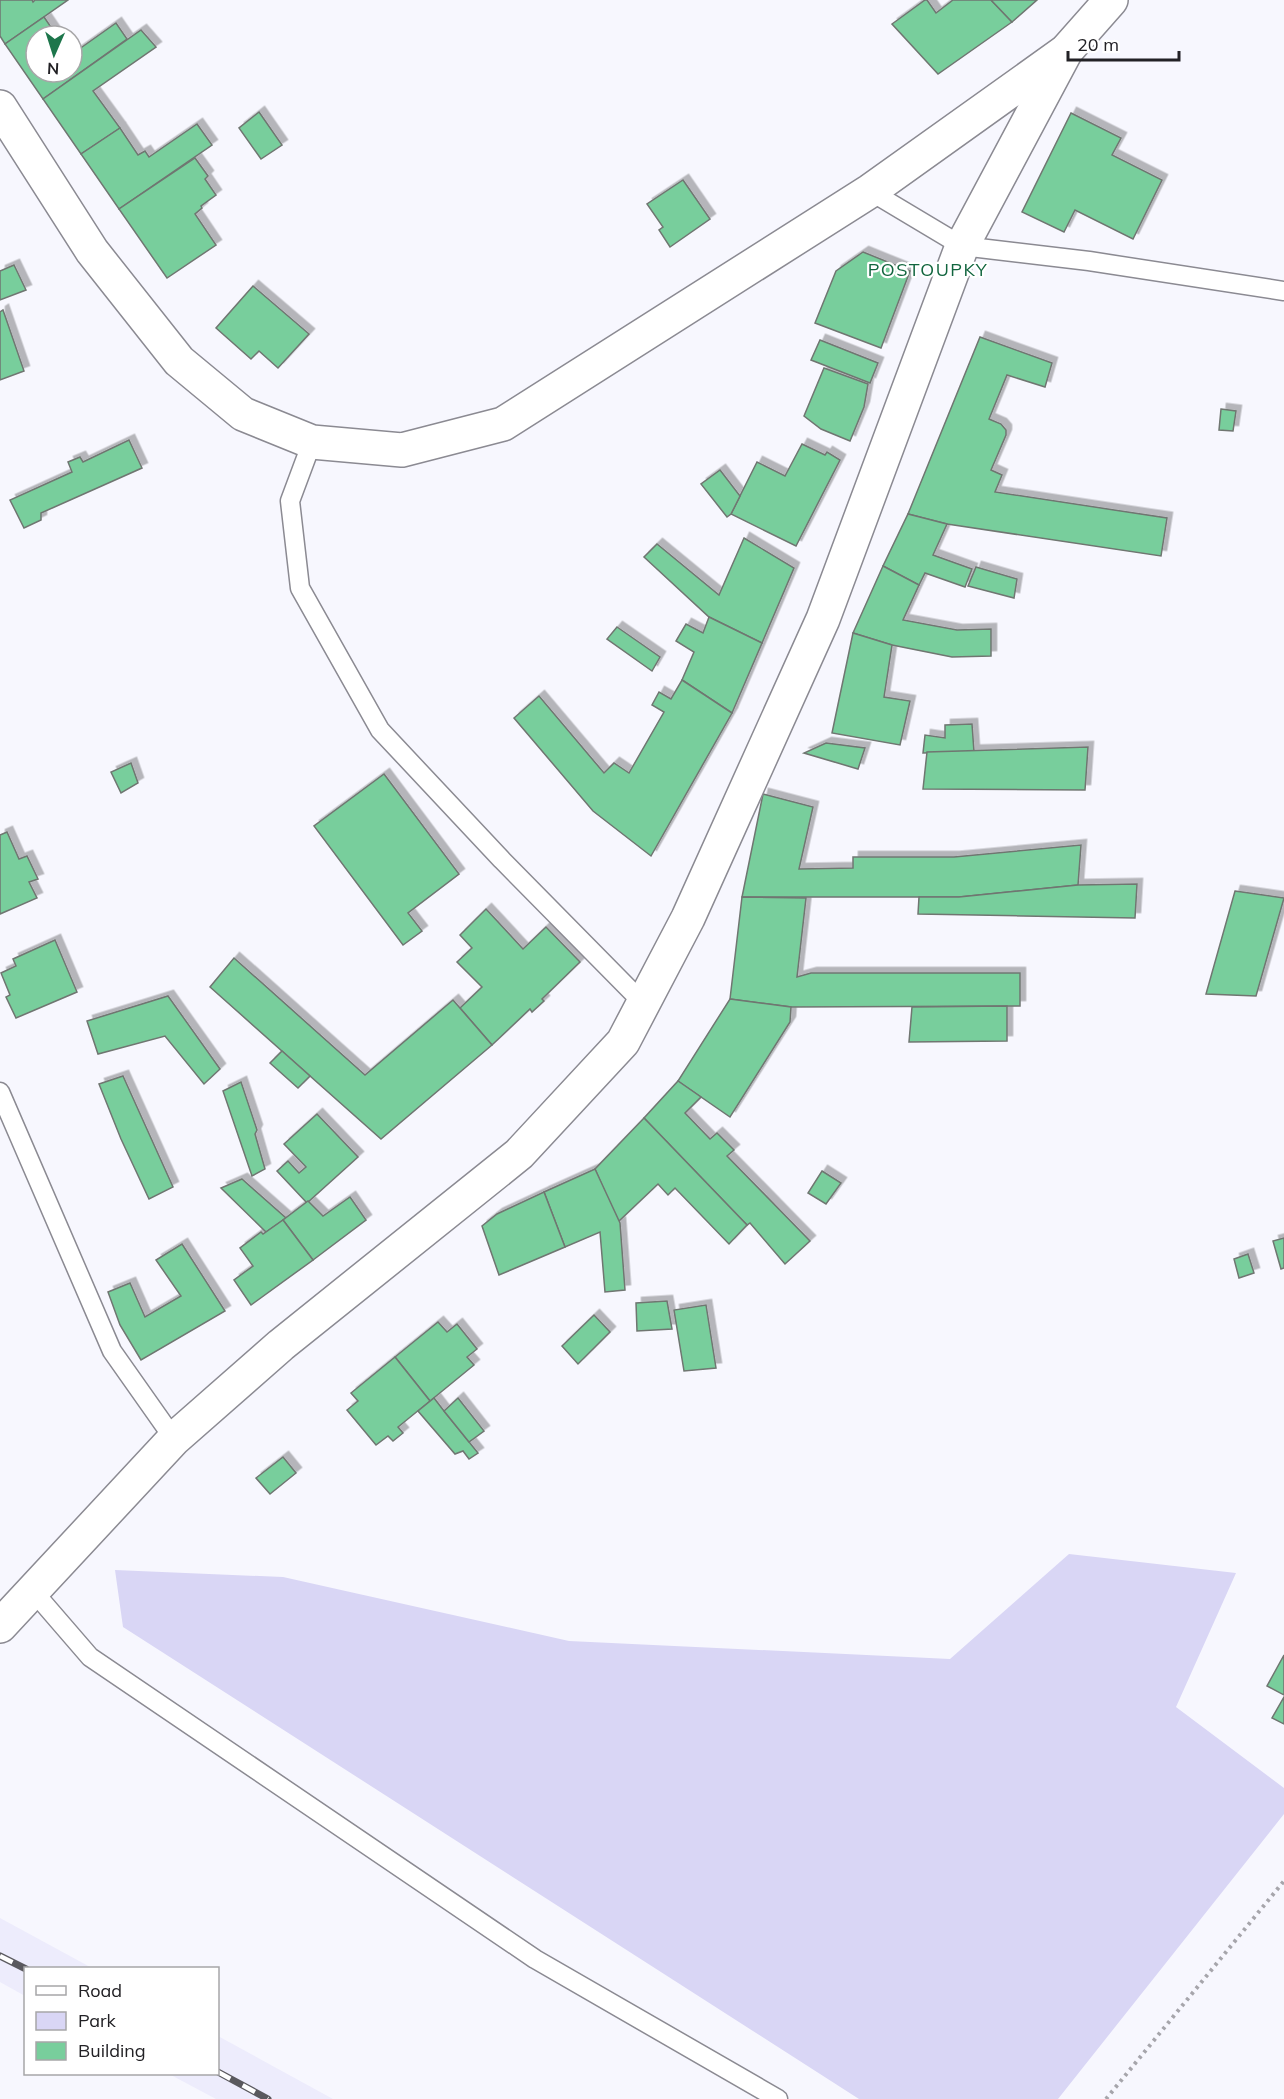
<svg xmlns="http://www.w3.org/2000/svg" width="1284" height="2099" font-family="Mulish,sans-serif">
	<defs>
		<filter id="shadow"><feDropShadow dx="5.5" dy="-5.5" stdDeviation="0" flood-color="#0004"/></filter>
	</defs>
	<rect width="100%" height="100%" fill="#f7f7fe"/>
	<g fill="#edecfc">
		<polygon points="0,1918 92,1968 26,1968 25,1996 0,1982"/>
		<polygon points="218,2036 333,2099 216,2099 169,2074 218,2074"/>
	</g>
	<polygon fill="#d9d6f5" points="1069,1554 1236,1573 1176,1707 1284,1788 1284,1814 1058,2099 859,2099 123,1627 115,1570 283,1577 569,1641 950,1659"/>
	<g fill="#78ce9c" stroke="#6f7671" stroke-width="1.5" filter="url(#shadow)">
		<polygon points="0,0 32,0 33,2 35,0 68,0 5,44 0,36"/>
		<polygon points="925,0 927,0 936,13 953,0 991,0 1012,22 938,74 892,24"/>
		<polygon points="991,0 1037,0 1012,22"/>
		<polygon points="44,17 57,36 36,36 36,72 72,72 72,47 75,52 116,23 127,39 43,99 5,44"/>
		<polygon points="141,30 156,47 93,91 120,128 81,154 43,99"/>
		<polygon points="259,112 282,145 261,159 239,128"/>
		<polygon points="1071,113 1121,138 1112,155 1162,180 1133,239 1075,210 1064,232 1022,212"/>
		<polygon points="197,124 212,145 119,209 81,154 120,128 138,155 145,151 149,157"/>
		<polygon points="195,158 208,176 205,179 216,195 201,206 202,208 195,214 216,245 167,278 119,209"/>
		<polygon points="683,180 710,219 670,247 659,230 663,227 647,204"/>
		<polygon points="863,252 910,271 881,348 815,323 836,271"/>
		<polygon points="14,265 26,290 0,300 0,271"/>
		<polygon points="253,286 309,334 278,368 259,351 251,359 216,328"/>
		<polygon points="3,310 24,371 0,380 0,312"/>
		<polygon points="980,337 1052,363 1045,387 1007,375 989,419 1001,424 1006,430 1006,435 991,470 1002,475 995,492 1167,518 1161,556 947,524 908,514"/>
		<polygon points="820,340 878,363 870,383 811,360"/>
		<polygon points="824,368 868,384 864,407 850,441 821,429 804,416"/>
		<polygon points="1221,409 1236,411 1233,431 1219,430"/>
		<polygon points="129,440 142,468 41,513 41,520 24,528 10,500 72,472 68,462 80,457 83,462"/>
		<polygon points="802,444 825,455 827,452 840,460 796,546 731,514 757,462 785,476"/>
		<polygon points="720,470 740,496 731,514 727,517 701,484"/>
		<polygon points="908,514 947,524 933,555 972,569 965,587 925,573 919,585 883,566"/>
		<polygon points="744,538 794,568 762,643 709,617 644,557 657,544 719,595"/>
		<polygon points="883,566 919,585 903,620 957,630 991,629 991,656 952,657 892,645 853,633"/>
		<polygon points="976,567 1017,579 1014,598 968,586"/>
		<polygon points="709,617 762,643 732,713 682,680 694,652 676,641 686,624 703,633"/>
		<polygon points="617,627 660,657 652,671 607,639"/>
		<polygon points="853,633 892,645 884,697 910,701 900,745 832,733"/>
		<polygon points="682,680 732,713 651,856 593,811 514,718 539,696 604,773 614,763 629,773 664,712 652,705 659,692 671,699"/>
		<polygon points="972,724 974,752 923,753 925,735 945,738 945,725"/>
		<polygon points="826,743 865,748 858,769 804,753"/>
		<polygon points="1088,747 1085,790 923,789 927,752"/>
		<polygon points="131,763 138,783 121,793 111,772"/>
		<polygon points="384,774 459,874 408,913 422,931 403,945 314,826"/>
		<polygon points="763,794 813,807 799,869 853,868 853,857 954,857 1081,845 1078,885 959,897 742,897"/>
		<polygon points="7,832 19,859 27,856 38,879 29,882 37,898 0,914 0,835"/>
		<polygon points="1137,884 1135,918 918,914 919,897 959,897 1078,885"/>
		<polygon points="1235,891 1284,898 1256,996 1206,994"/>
		<polygon points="742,897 806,898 797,977 811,973 1020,973 1020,1006 791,1007 730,999"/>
		<polygon points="486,909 523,949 546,927 580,962 542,999 544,1001 532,1012 530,1009 492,1045 460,1008 482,987 457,962 472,948 460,935"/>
		<polygon points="55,940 77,992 16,1018 6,997 10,995 1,973 16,966 13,959"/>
		<polygon points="234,958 365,1075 453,1000 492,1045 381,1139 210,987"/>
		<polygon points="168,996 220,1069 204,1084 165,1036 98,1054 87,1021"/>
		<polygon points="730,999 791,1007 790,1022 730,1117 678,1081"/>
		<polygon points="1007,1006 1007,1041 909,1042 912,1007"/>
		<polygon points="282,1051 310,1076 298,1088 270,1063"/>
		<polygon points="123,1076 173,1187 149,1199 121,1139 99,1084"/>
		<polygon points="678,1081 701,1097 685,1113 710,1139 717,1133 734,1150 727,1156 810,1241 785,1264 750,1223 747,1225 644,1118"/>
		<polygon points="241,1082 257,1130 255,1134 265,1169 252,1176 223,1091"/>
		<polygon points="317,1114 358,1157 307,1203 277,1171 288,1161 299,1173 306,1167 284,1144"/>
		<polygon points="644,1118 747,1225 729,1244 675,1188 668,1195 658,1184 618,1222 595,1169"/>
		<polygon points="595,1169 620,1223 625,1290 605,1292 600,1232 565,1247 544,1192"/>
		<polygon points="822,1171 841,1183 826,1204 808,1193"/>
		<polygon points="242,1179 286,1218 266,1232 221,1188"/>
		<polygon points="544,1192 565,1247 499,1275 482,1226 497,1214"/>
		<polygon points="350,1197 366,1220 313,1260 283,1220 308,1201 323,1216"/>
		<polygon points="283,1220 313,1260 251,1305 234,1280 253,1266 240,1248 261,1232 263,1234"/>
		<polygon points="1284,1238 1284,1268 1281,1269 1273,1241"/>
		<polygon points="182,1244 225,1311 141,1360 120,1325 108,1292 130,1283 145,1317 181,1296 156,1260"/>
		<polygon points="1248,1254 1254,1273 1239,1278 1234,1259"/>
		<polygon points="667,1301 672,1329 637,1331 636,1303"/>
		<polygon points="706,1305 716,1368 684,1371 674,1310"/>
		<polygon points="594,1315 610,1332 578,1364 562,1346"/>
		<polygon points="438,1322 447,1332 457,1324 477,1349 467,1357 474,1365 430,1401 395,1357"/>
		<polygon points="395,1357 430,1401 398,1427 403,1433 393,1441 388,1436 376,1445 347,1410 358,1401 351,1393"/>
		<polygon points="434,1398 444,1411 478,1453 469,1459 463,1451 455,1454 418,1411"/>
		<polygon points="458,1398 484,1431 469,1442 444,1411"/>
		<polygon points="283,1457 296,1473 270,1494 256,1478"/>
		<polygon points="1284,1655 1284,1695 1267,1686"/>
		<polygon points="1284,1697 1284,1724 1272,1718"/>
	</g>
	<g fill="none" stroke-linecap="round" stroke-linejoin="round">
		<g stroke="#8b8a92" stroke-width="21">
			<g id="service">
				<polyline points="870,191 962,246 1089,261 1284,291"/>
				<polyline points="312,442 290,501 300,588 380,730 502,860 643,1003"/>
				<polyline points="0,1092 112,1351 174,1439"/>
				<polyline points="33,1591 90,1657 535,1959 778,2099"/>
			</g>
		</g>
		<g stroke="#8b8a92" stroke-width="36">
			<g id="minor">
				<polyline points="0,107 92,251 179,361 243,414 312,442 402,450 503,424 870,191 1066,51 1111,0"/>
				<polyline points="0,1626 174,1439 281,1345 519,1154 623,1042 688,918 823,619 962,246 1066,51"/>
			</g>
		</g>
		<polyline stroke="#a6a5ab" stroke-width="4" stroke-dasharray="3 4.5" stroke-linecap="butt" points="1106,2099 1284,1881"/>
		<use href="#service" stroke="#fff" stroke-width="18"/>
		<use href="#minor" stroke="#fff" stroke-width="33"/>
		<g stroke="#5a595e" stroke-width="7">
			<g id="rail">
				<polyline points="0,1956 26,1969"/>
				<polyline points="218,2072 268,2099"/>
			</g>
		</g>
		<use href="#rail" stroke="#fff" stroke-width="4.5" stroke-dasharray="14" stroke-linecap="butt"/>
	</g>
	<g text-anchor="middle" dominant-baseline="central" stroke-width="4.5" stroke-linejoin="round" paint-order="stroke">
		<g font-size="18" letter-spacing="1.5" fill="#11653e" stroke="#fff">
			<text x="928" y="269">POSTOUPKY</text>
		</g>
	</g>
	<rect x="24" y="1967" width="195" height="108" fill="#ffffff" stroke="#a7a6a8" stroke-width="1.5"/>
	<rect x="36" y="1986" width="30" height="9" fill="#ffffff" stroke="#a7a6a8" stroke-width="1.5"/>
	<text x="78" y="1997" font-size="18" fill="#222125">Road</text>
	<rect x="36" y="2012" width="30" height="18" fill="#d9d6f5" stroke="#a7a6a8" stroke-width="1.5"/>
	<text x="78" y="2027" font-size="18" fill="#222125">Park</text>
	<rect x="36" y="2042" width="30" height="18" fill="#78ce9c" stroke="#a7a6a8" stroke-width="1.5"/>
	<text x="78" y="2057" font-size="18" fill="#222125">Building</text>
	<g transform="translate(54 54) rotate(183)"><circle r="28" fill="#ffffff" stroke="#a7a6a8" stroke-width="1.5"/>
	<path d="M0-4.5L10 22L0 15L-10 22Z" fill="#1d764b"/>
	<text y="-9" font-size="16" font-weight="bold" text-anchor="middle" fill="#222125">N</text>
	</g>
	<path d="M1068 51v9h111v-9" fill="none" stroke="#222125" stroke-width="3"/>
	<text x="1077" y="51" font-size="18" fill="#222125" stroke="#ffffff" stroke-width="4.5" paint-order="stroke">20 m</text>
</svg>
